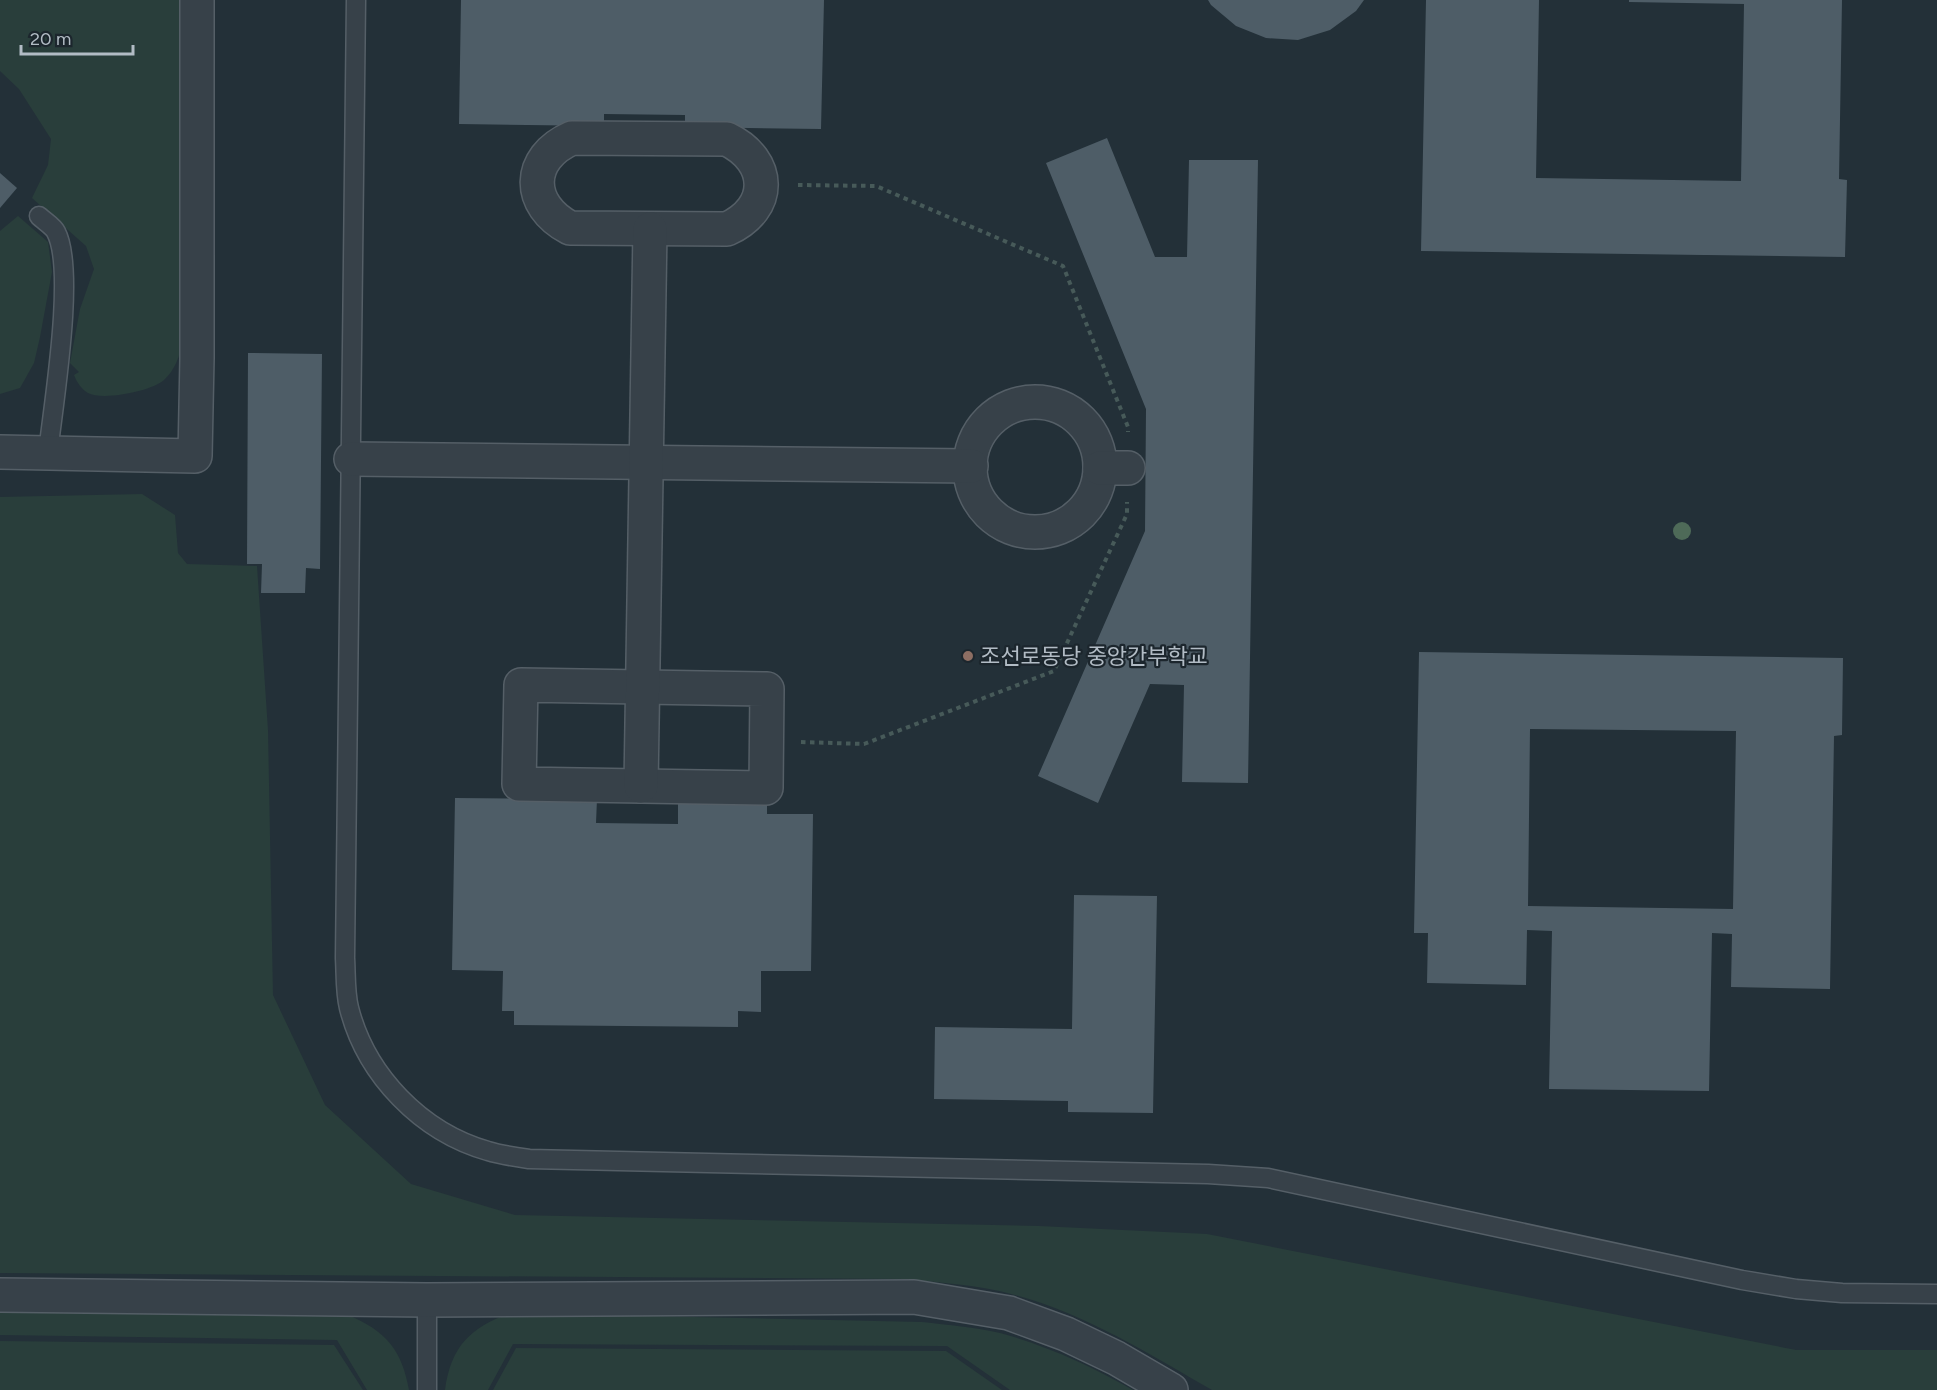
<svg xmlns="http://www.w3.org/2000/svg" width="1937" height="1390" font-family="Figtree,'Noto Sans KR',sans-serif">
	<rect width="100%" height="100%" fill="#233038"/>
	<g fill="#293e3b">
		<path d="M0,0h188l-5,343c-4,14 -8,27 -19,37 -12,11 -61,21 -76,13 -6,-3 -12,-12 -14,-18l5,-3 -9,-9 10,-54 14,-40 -8,-23 -54,-48 16,-33 3,-26 -32,-50 -19,-18z"/>
		<polygon points="18,216 48,242 52,272 40,337 34,363 20,388 0,394 0,231"/>
		<path d="M142,494l33,21 3,38 9,11 70,2 11,164 5,265 52,110 86,79 104,31 524,11 168,8 589,116h141v40h-725c-63,-36 -126,-76 -197,-95 -36,-10 -72,-12 -109,-16l-906,-6v-776z"/>
		<path d="M0,1309l348,6c38,16 54,35 61,75h-42l-30,-50 -337,-5z"/>
		<path d="M511,1313l411,9c26,3 53,5 78,11 48,13 91,33 133,57h-123l-63,-44 -434,-2 -25,46h-43c6,-44 26,-63 66,-77z"/>
		<polygon points="0,1341 334,1345 363,1390 0,1390"/>
		<polygon points="516,1348 946,1351 1002,1390 493,1390"/>
	</g>
	<g fill="#4e5d67" fill-rule="evenodd">
		<polygon points="461,0 824,0 821,129 685,127 685,115 604,114 604,126 459,124"/>
		<polygon points="1208,0 1364,0 1356,11 1330,30 1298,40 1266,38 1236,26 1211,5"/>
		<polygon points="1426,0 1539,0 1536,178 1741,181 1744,4 1629,2 1629,0 1842,0 1839,179 1847,180 1845,257 1421,251"/>
		<polygon points="1107,138 1155,257 1187,257 1189,160 1258,160 1248,783 1182,782 1184,685 1150,684 1098,803 1038,776 1145,531 1146,409 1046,163"/>
		<polygon points="0,173 17,188 0,208"/>
		<polygon points="248,353 322,354 320,569 306,568 305,593 261,593 262,564 247,564"/>
		<path d="M1419,652l424,6 -1,77 -8,1 -4,253 -99,-2 1,-53 -20,-1 -3,158 -160,-2 3,-158 -25,-1 -1,55 -99,-2 1,-50h-14zM1530,729l206,2 -3,178 -205,-3z"/>
		<polygon points="455,798 597,799 596,823 678,824 678,798 767,799 767,814 813,814 811,971 761,971 761,1012 738,1011 738,1027 514,1025 514,1011 502,1011 503,971 452,970"/>
		<polygon points="1074,895 1157,896 1153,1113 1068,1112 1068,1101 934,1099 935,1027 1072,1029"/>
	</g>
	<g fill="none" stroke-linecap="round" stroke-linejoin="round">
		<g stroke="#555f67" stroke-width="21">
			<g id="lane">
				<path d="M356,0l-11,958c1,16 0,34 4,50 17,67 72,124 139,143 13,4 27,6 41,8l679,15 60,4 474,102 54,9 46,4 95,1"/>
				<path d="M39,216c5,5 14,10 17,16 20,38 -3,174 -8,221"/>
				<polyline points="427,1390 427,1300"/>
			</g>
		</g>
		<g stroke="#555f67" stroke-width="36">
			<g id="street">
				<path d="M572,138l155,1c45,22 46,69 0,90l-157,-1c-44,-23 -44,-70 2,-90z"/>
				<circle cx="1035" cy="467" r="65"/>
				<polyline points="0,452 195,456 197,358 197,0"/>
				<polyline points="351,459 971,466"/>
				<polyline points="1100,468 1128,468"/>
				<polygon points="521,685 767,689 766,788 519,784"/>
				<polyline points="641,786 650,229"/>
				<polyline points="0,1295 427,1300 914,1297 1009,1313 1066,1334 1116,1358 1171,1390"/>
			</g>
		</g>
		<g stroke="#475a59" stroke-width="4" stroke-dasharray="4.5 4.5" stroke-linecap="butt">
			<polyline points="798,185 876,186 1063,266 1128,427 1128,432"/>
			<polyline points="801,742 864,744 1054,671 1127,514 1127,502"/>
		</g>
		<use href="#lane" stroke="#374149" stroke-width="18"/>
		<use href="#street" stroke="#374149" stroke-width="33"/>
	</g>
	<circle fill="#4e6a58" cx="1682" cy="531" r="9"/>
	<circle fill="#8d6e63" stroke="#1c262d" stroke-width="2" cx="968" cy="656" r="6"/>
	<g text-anchor="middle" dominant-baseline="central" stroke-width="4.5" stroke-linejoin="round" paint-order="stroke">
		<g font-size="22" fill="#b2bcc5" stroke="#1c262d" text-anchor="start">
			<text x="980" y="656">조선로동당 중앙간부학교</text>
		</g>
	</g>
	<path d="M21 45v9h112v-9" fill="none" stroke="#b2bcc5" stroke-width="3"/>
	<text x="30" y="45" font-size="18" fill="#b2bcc5" stroke="#1c262d" stroke-width="4.5" paint-order="stroke">20 m</text>
</svg>
